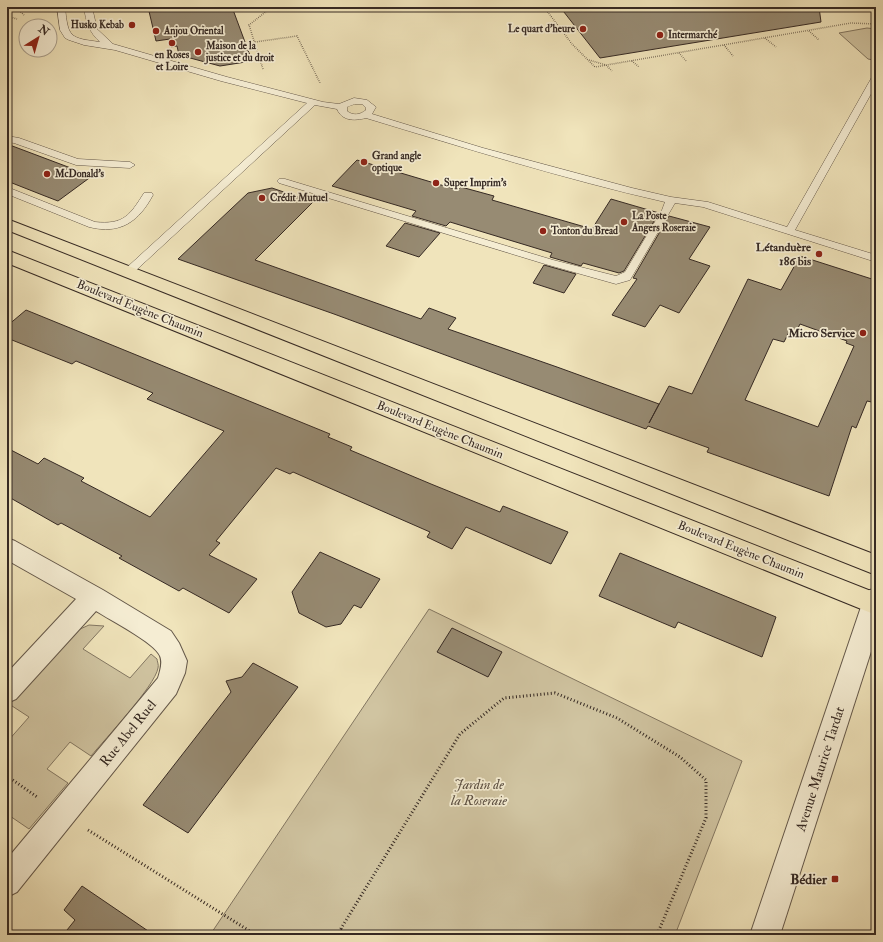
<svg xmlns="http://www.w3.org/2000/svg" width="883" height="942" font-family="'IM FELL Double Pica',serif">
	<rect width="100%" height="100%" fill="#f0e4bb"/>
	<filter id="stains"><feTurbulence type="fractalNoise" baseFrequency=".005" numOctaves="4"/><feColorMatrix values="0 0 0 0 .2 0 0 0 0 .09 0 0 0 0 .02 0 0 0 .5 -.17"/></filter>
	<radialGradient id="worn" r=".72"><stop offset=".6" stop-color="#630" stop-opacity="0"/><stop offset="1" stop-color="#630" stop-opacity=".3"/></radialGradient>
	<g fill="#d0c4a1" stroke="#837762">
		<polygon points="867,28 876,29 876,56 873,60 868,59 839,33"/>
		<polygon points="429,609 742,761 675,935 210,935"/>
		<path d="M89,625l15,1 -21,23 47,29 21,-24 6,5c0,2 2,6 1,9 -3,18 -53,71 -67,88l-21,-14 -23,27 21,14 -39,46 -22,-15v-72l22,-25 -20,-13 69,-74z"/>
	</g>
	<g fill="#978b73" stroke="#362a24" fill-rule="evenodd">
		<polygon points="148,7 232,7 252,61 220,66 179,55 177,46 171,47 170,39 156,41"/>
		<polygon points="560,7 819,7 821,22 600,58"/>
		<polygon points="7,144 92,176 58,201 45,196 7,181"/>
		<polygon points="357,160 458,190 461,187 494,196 492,200 592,229 611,199 659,213 624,271 619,273 583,263 581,266 550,257 552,253 450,222 446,226 412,216 416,211 332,186"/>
		<path d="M272,188l41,14 -58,58 166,59 8,-11 27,10 -8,11 109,38 102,37 -10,19 20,-37 23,8 56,-115 33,11 19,-34 75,24 1,-1v124l-9,-2 -11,27 -4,-2 -23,70 -122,-44 2,-4 -61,-22 -2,3 -312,-115 -156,-55 70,-66zM800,324l47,17 -1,2 8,3 -36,81 -73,-27 28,-61 11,3 5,-10 6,2z"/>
		<polygon points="669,216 710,227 689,259 710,266 679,313 660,305 645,327 612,315 637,279 633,278"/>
		<polygon points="405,223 440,233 419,257 386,246"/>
		<polygon points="544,265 576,274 564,293 533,283"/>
		<polygon points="26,310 330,434 328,437 352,447 350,450 431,484 500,512 503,506 568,532 551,564 466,527 452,549 427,537 430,532 293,472 290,474 276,468 216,541 220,543 209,555 257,579 229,613 183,588 179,591 119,558 122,556 61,523 58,525 7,496 7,448 38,464 44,458 84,478 81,481 150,517 224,431 147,399 153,393 76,361 72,364 7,338 7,326"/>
		<polygon points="320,552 380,579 361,608 354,605 341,624 326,627 299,613 292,592"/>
		<polygon points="620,553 776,617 762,657 678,622 675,628 599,596"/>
		<polygon points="452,628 502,652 488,677 437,652"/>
		<polygon points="253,663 298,687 188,833 143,805 231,692 226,681 242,677"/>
		<polygon points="82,886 154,935 63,935 75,920 64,910"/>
	</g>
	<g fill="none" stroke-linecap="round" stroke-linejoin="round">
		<g stroke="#64584a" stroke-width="1">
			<g id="service">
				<path d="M57,7h8c3,31 5,31 35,35 -11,-10 -14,-20 -16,-35h8l5,22 16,15 114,33 96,25 16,2 15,-6 13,2 9,7 -4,7 111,34 149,40 39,9 37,5 79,25 85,-150 4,-3v11l-81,145 81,25v7l-173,-55 -28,-4 -45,77 -14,4 -71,-20 -266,-81 -2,-2 2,-2h6l268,81 63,16 9,-4 37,-62 3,-8c-101,-23 -200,-54 -299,-84 -12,3 -24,3 -29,-9l-22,-4 -183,169h-8l-1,-2 1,-2 183,-167 -86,-22 -106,-31 -31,-5 -15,-5 -4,-2 -5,-8zM355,104h7l4,4v2c-6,5 -13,6 -19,1v-4z"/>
				<polygon points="7,136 19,138 78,159 130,162 135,165 130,168 76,165 14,143 7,142"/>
				<path d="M7,187l88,35c29,3 35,-7 49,-29h8l1,2c-14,26 -32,40 -64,32l-82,-33z"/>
			</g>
		</g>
		<g stroke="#64584a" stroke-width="2">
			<path id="minor" d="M7,538l8,3 88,49 68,41 8,12 8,18 -2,12 -9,21 -159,198 -10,5v-38l151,-181c2,-7 5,-15 2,-22 -5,-13 -50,-36 -64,-45l-80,88 -9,4v-30l69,-74 -69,-39z"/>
		</g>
		<g stroke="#64584a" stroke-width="2">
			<polygon id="tertiary" points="876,588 876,636 780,935 750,935 864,598 867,591"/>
		</g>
		<g stroke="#362a24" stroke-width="2">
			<g id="primary">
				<polygon points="7,219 876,555 876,575 7,230"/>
				<polygon points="7,250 876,593 876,615 7,263"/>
			</g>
		</g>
		<g stroke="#362a24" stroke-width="1.5" stroke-dasharray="0.5 1.5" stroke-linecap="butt">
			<polyline points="544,7 572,44 595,67 851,23 876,24"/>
			<polyline points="18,9 24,15"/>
			<polyline points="7,16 17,19"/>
			<polyline points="809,31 819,40"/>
			<polyline points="765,38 776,47"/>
			<polyline points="255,42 297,36 320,83"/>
			<polyline points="724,45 733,56"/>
			<polyline points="679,53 687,62"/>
			<polyline points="589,60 606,65 612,71"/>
			<polyline points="632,61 639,67"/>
			<polyline points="263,69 249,25 272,7"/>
		</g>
		<g stroke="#362a24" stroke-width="3" stroke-dasharray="1 2.5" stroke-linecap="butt">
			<polyline points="7,776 37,797"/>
			<polyline points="88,830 256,935"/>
			<polyline points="341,929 349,935"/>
			<polyline points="337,935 460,734 504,698 555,693 617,718 680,757 706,780 706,818 657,935"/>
		</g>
		<use href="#service" fill="#f5edd3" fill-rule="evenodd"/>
		<use href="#minor" fill="#f5edd3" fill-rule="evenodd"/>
		<use href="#tertiary" fill="#f5edd3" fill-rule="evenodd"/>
		<use href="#primary" fill="#f0e4bb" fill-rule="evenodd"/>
	</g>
	<g fill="#8f2418" stroke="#f5edd3" stroke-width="1.5">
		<circle cx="132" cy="25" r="4"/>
		<circle cx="583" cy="29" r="4"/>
		<circle cx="156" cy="31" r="4"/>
		<circle cx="660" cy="35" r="4"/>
		<circle cx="172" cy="43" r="4"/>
		<circle cx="198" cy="52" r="4"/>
		<circle cx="364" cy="162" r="4"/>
		<circle cx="47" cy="174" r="4"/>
		<circle cx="436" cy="183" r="4"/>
		<circle cx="262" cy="198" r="4"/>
		<circle cx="624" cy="222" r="4"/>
		<circle cx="543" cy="231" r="4"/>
		<circle cx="819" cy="254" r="4"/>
		<circle cx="863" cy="333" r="4"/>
		<rect x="831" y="875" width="8" height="8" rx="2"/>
	</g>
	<g text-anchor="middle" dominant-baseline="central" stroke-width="3.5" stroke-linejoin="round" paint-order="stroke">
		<g font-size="10" font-weight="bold" fill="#362a24" stroke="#f5edd3" text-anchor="start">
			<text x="124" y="25" text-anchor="end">Husko Kebab</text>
			<text x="575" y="29" text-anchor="end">Le quart d'heure</text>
			<text x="164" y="31">Anjou Oriental</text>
			<text x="668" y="35">Intermarché</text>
			<text x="206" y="46">Maison de la<tspan x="206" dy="12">justice et du droit</tspan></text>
			<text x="172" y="55" text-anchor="middle">en Roses<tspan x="172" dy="12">et Loire</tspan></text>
			<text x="372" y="156">Grand angle<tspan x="372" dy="12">optique</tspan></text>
			<text x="55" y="174">McDonald's</text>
			<text x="444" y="183">Super Imprim's</text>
			<text x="270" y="198">Crédit Mutuel</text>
			<text x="632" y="216">La Poste<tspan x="632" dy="12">Angers Roseraie</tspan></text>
			<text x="551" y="231">Tonton du Bread</text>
		</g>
		<g font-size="12" font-weight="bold" fill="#362a24" stroke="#f5edd3" text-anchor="end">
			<text x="811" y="247">Létanduère<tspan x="811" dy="14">186 bis</tspan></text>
			<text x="855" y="333">Micro Service</text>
		</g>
		<g font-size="12" fill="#362a24" stroke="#f5edd3">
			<text transform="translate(140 309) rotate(22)">Boulevard Eugène Chaumin</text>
			<text transform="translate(440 430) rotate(22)">Boulevard Eugène Chaumin</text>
			<text transform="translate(741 550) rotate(22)">Boulevard Eugène Chaumin</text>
		</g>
		<g font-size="14" fill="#362a24" stroke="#f5edd3">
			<text transform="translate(128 733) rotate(-51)">Rue Abel Ruel</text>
			<text transform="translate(820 769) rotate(-72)">Avenue Maurice Tardat</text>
		</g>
		<g font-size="14" font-style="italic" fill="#5c5043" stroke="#f5edd3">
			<text x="479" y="784">Jardin de<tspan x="479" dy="16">la Roseraie</tspan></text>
		</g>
		<g font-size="14" font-weight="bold" fill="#362a24" stroke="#f5edd3" text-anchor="end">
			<text x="827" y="879">Bédier</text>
		</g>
	</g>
	<rect width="883" height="942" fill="none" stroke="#f0e4bb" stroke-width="24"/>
	<rect x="8" y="8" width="867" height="926" fill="none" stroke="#362a24" stroke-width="2"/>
	<rect x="12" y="12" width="859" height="918" fill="none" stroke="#362a24"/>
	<g transform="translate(38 38) rotate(37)"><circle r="19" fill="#f5edd3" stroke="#a99f8d"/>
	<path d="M0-3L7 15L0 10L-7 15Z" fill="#8f2418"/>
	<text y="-6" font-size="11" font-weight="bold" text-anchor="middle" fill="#362a24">N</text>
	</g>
	<rect width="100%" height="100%" filter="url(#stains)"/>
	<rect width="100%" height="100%" fill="url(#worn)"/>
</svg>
